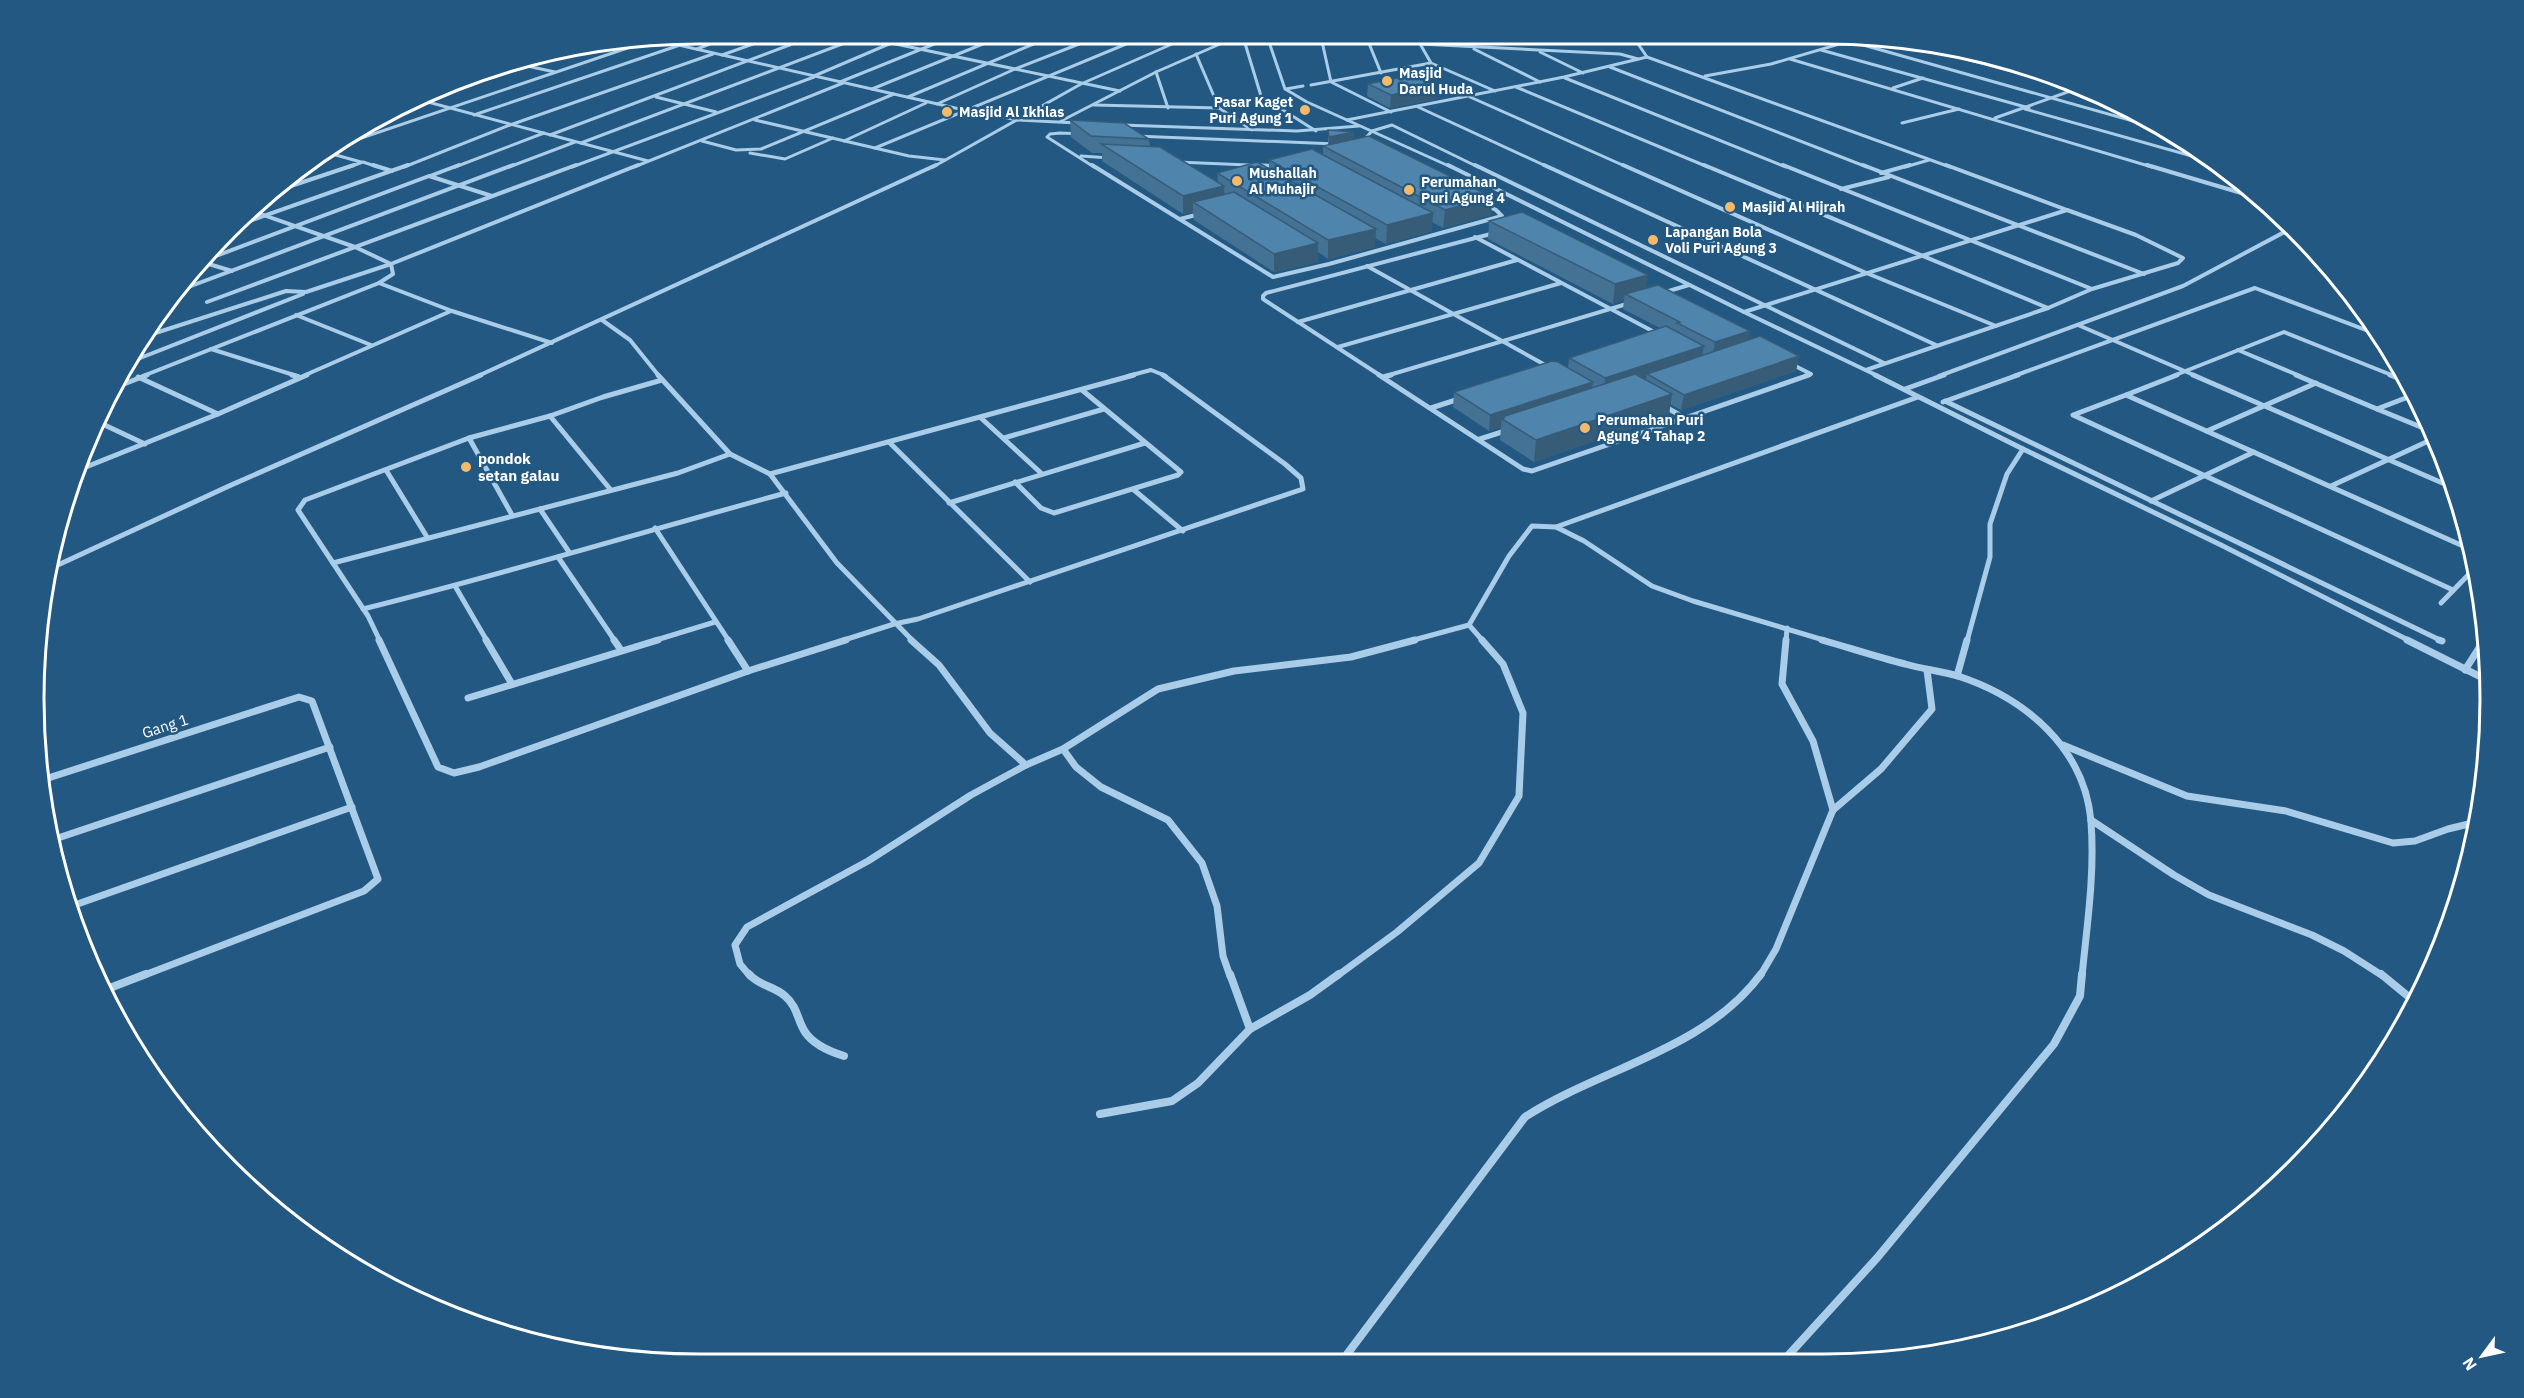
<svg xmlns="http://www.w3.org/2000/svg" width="2524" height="1398" font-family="'IBM Plex Sans',sans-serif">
	<rect width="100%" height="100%" fill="#225881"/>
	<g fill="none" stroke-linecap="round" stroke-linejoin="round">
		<g stroke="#a9cde8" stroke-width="3">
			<polyline points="1632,35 1647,57"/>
			<polyline points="1267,36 1285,89 1307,102 1347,120"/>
			<polyline points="1366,36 1381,73"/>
			<polyline points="1530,36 1635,40"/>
			<polyline points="1240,37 1244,40 1261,96 1316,131"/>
			<polyline points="1267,37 1418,40"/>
			<polyline points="1321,37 1331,82 1391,112"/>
			<polyline points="867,38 1120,91"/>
			<polyline points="1889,38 2078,89"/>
			<polyline points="652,39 964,110 1018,120 1077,123"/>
			<polyline points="1849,41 2172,132"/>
			<polyline points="1419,42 1431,63 1495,91"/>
			<polyline points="1420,44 1620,54 1638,59"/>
			<polyline points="697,49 725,38"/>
			<polyline points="1474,49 1540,82"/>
			<polyline points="1821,50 2029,108"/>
			<polyline points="1540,52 1583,73"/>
			<polyline points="1196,54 1219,108 1252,130"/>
			<polyline points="722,55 770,38"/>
			<polyline points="1790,59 2152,167"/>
			<polyline points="512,62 527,66 605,40"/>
			<polyline points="1610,67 1867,167"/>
			<polyline points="1156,72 1168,108"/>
			<polyline points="814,76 903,38"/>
			<polyline points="1705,76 1771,64 1870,35"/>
			<polyline points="1565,78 1786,167"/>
			<polyline points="840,82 949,38"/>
			<polyline points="1311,85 1431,63"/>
			<polyline points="1516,87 1708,167"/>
			<polyline points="1893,88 1923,78"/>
			<polyline points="872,89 1000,37"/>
			<polyline points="1286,89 1303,86"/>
			<polyline points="656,97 716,112"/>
			<polyline points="908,97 1050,37"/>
			<polyline points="1470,97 1627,167"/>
			<polyline points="413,98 648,161"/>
			<polyline points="937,104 1015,69 1097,37"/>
			<polyline points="1094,105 1219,108"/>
			<polyline points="1418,107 1548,167"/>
			<polyline points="2025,109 2213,162"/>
			<polyline points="390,110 527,66 555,72"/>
			<polyline points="474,115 680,45"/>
			<polyline points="1995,118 2076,89"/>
			<polyline points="755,120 909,156 945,160"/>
			<polyline points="1347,120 1451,167"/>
			<polyline points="1347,120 1564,77 1647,57 1950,167"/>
			<polyline points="1061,121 1156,72 1236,37"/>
			<polyline points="1902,123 1959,109"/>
			<polyline points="1121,125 1297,131 1359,126"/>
			<polyline points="550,135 808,38"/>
			<polyline points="702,141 736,150 761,149 894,94"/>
			<polyline points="844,141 926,103"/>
			<polyline points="1362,142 1372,131 1392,125 1478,167"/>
			<polyline points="581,143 858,38"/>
			<polyline points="875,148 1143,37"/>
			<polyline points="326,150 654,39"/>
			<polyline points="325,152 361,162"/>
			<polyline points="750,153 785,159 833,138"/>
			<polyline points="1081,156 1110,158"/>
			<polyline points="309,161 331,154"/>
			<polyline points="1177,162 1274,166"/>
			<polyline points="349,167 363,162 378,167"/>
			<polyline points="404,167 510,125 713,54"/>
			<polyline points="455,167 544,133"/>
			<polyline points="509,167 575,142"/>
			<polyline points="572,167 814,77"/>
			<polyline points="634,167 843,83"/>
			<polyline points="933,167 1081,84 1188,37"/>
			<polyline points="1094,167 1047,137 1050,134 1060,133 1361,145 1406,167"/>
			<polyline points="1905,167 1929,160"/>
		</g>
		<g stroke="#a9cde8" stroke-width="4">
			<polyline points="373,165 392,171"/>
			<polyline points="1092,165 1273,277 1329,264 1502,216 1496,210 1403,165"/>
			<polyline points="1253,165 1274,166"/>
			<polyline points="1448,165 1744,312 2067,210 1946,165"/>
			<polyline points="1475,165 1884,363"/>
			<polyline points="1544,165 1936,345"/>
			<polyline points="1623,165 1864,272 1996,326"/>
			<polyline points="1704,165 2048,308"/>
			<polyline points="1783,165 2092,289 2048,308 1866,370"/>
			<polyline points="1863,165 2144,274"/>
			<polyline points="2147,165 2248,195 2254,191"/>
			<polyline points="1881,173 1910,165"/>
			<polyline points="430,176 459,165"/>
			<polyline points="1841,189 1889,177"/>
			<polyline points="267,194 354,165"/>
			<polyline points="249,210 355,247 391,264"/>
			<polyline points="2067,210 2136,235 2183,258 2178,263 2092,289"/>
			<polyline points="1180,219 1200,214"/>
			<polyline points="227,229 408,165"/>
			<polyline points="1475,237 1658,334"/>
			<polyline points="200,262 429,176 492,196"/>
			<polyline points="202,262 232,271"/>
			<polyline points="1367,266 1547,366"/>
			<polyline points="379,283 393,274 391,264 638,165"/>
			<polyline points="175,292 513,165"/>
			<polyline points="1662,293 1689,285"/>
			<polyline points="207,302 576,165"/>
			<polyline points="1744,312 1878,376"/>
			<polyline points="296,315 371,345"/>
			<polyline points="602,320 630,340 659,376"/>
			<polyline points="1298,322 1517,260"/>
			<polyline points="2078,325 2196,376"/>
			<polyline points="140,338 286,291 306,292 391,264"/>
			<polyline points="1338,347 1561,283"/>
			<polyline points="211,349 297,376"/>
			<polyline points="2238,350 2300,376"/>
			<polyline points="125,364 303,294"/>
			<polyline points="143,376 379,283 452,311 552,343"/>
			<polyline points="303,376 451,311"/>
			<polyline points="478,376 936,165"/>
			<polyline points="1128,376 1151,370 1166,376"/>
			<polyline points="1381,376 1263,299 1263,296 1266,293 1521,226 1811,374 1805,376"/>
			<polyline points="1386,376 1630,303"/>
			<polyline points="1939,376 2183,286 2292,228"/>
			<polyline points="2014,376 2255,288 2379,335"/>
			<polyline points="2173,376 2284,332 2394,376"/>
		</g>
		<g stroke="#a9cde8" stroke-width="5">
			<polyline points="292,375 299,377"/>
			<polyline points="658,375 730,454 770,474 837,563 913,641"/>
			<polyline points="1379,375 1523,469 1532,471 1809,375"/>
			<polyline points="1875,375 2023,449 2007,474 1990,524 1990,557 1967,641"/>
			<polyline points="2177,375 2126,395 2472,550"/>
			<polyline points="2193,375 2454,488"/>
			<polyline points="2296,375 2377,409 2416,394"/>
			<polyline points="2390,375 2408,382"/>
			<polyline points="138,377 218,414"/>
			<polyline points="1383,377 1391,375"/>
			<polyline points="111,389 147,375"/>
			<polyline points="1905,389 1944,375"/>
			<polyline points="2126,395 2073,415 2453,590"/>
			<polyline points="1945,401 2442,641"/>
			<polyline points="1943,402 2018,375"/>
			<polyline points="1662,405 1685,418"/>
			<polyline points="1431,408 1459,399"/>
			<polyline points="2377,409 2433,432"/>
			<polyline points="550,416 610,489"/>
			<polyline points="981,418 1041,473"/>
			<polyline points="96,421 145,444"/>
			<polyline points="2207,431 2316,383"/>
			<polyline points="469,438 512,515"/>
			<polyline points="1004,438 1104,409"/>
			<polyline points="1480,439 1505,431"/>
			<polyline points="890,443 1030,582"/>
			<polyline points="2023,449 2221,545 2410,641"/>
			<polyline points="386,470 427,537"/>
			<polyline points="76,471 218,414 307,375"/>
			<polyline points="770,474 1134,375"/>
			<polyline points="1015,482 1041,508 1054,513 1178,475 1181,472 1082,390"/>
			<polyline points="2331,486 2435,438"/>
			<polyline points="1134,490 1183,531"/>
			<polyline points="2151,501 2254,452"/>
			<polyline points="949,503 1145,443"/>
			<polyline points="540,509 569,552"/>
			<polyline points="1556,527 1918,397"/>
			<polyline points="655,528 729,641"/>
			<polyline points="558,557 615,641"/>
			<polyline points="333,563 678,473 730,454"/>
			<polyline points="47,570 229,486 481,375"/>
			<polyline points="455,586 487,641"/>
			<polyline points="2441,603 2475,568"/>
			<path d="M363,609c142,-35 282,-78 423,-116"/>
			<polyline points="1469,625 1483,641"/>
			<polyline points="380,641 368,616 298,510 305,500 469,438 550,416 603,397 662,380"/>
			<polyline points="653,641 715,622"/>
			<polyline points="841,641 894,624 918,619 1303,489 1301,478 1285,464 1163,375"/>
			<polyline points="1410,641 1469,625 1509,556 1532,526 1556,527 1584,541 1652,586 1693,601 1827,641"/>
			<polyline points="1786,641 1787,628"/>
		</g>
		<g stroke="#a9cde8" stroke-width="7">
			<polyline points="379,640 438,767 454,773 479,767 748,671 846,640"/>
			<polyline points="486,640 512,684"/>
			<polyline points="614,640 621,650"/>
			<polyline points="728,640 748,671"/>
			<polyline points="911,640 939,665 990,733 1026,765"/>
			<path d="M1822,640c28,8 55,17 83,24 17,5 36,7 53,12 67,22 127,72 133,146 4,51 -4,103 -9,154"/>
			<polyline points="2407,640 2489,681"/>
			<polyline points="2439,640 2442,641"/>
			<polyline points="2465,670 2479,648 2488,645"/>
			<polyline points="1957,676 1967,640"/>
			<polyline points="468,698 658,640"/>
			<polyline points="2063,745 2187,796 2286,811 2393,843 2415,841 2448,829 2477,822"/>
			<polyline points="1063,749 1076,767 1101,787 1168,820 1202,863 1217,906 1223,956 1230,976"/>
			<polyline points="39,781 299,697 312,701 378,879 364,891 142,976"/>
			<polyline points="1833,810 1881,769 1932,709 1927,670"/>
			<polyline points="2091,820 2174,875 2209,895 2312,935 2344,951 2383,976"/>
			<polyline points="49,841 330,747"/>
			<polyline points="69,907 352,807"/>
			<polyline points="750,976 740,964 735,945 747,927 868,861 971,795 1026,765 1063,749 1158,689 1234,671 1351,657 1415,640"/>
			<polyline points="1337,976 1397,932 1479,863 1519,796 1523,713 1503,664 1482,640"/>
			<polyline points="1760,976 1776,949 1833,810 1813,741 1782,684 1786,640"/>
		</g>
		<g stroke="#a9cde8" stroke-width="8">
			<path d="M749,974c10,12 25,12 36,22 13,11 12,24 20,36 8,12 26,20 39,24"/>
			<polyline points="1230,974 1250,1029"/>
			<polyline points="2381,974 2415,1002"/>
			<polyline points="102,991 146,974"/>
			<polyline points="1100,1114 1172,1101 1198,1083 1250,1029 1310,995 1339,974"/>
			<polyline points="1784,1360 1877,1258 2054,1044 2080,996 2082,974"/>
			<path d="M1342,1361l183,-244c76,-49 180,-67 236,-143"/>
		</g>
	</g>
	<g fill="#447294">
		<polygon points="1368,84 1437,86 1436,99 1390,108 1367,96"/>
		<polygon points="1070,120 1149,139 1150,146 1218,182 1217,173 1269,169 1269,160 1323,155 1323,146 1328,145 1328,130 1354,132 1354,139 1492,197 1491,215 1443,228 1432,222 1432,231 1386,244 1375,238 1375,247 1328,259 1318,252 1318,262 1274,272 1194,220 1193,212 1183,214 1102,161 1102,153 1092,153 1071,137"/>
		<polygon points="1489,221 1748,340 1799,356 1796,371 1681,410 1670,404 1669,415 1534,462 1500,440 1501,427 1489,431 1453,407 1454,392 1568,368 1569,358 1660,328 1623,309 1624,300 1613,304 1488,239"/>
	</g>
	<g fill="#375c78">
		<polygon points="1437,86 1436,99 1390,108 1391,95"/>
		<polygon points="1354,132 1354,148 1329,149 1329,137"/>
		<polygon points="1224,186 1225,204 1193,202 1193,212 1183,214 1183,196"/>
		<polygon points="1492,197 1491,215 1443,228 1445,210"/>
		<polygon points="1433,213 1432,231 1386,244 1387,225"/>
		<polygon points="1376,229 1375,247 1328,259 1328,240"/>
		<polygon points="1318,243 1318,262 1274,272 1274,254"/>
		<polygon points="1648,275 1645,294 1625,294 1624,300 1613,304 1615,284"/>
		<polygon points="1750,331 1747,346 1712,357 1715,342"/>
		<polygon points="1704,346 1701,361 1647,374 1646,379 1603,393 1605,378"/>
		<polygon points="1799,356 1796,371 1681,410 1684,395"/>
		<polygon points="1593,382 1591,397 1504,418 1502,417 1501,427 1489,431 1490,415"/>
		<polygon points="1672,394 1669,415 1534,462 1536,440"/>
	</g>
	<g fill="#4f84ac" stroke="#375c78" stroke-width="1.5">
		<polygon points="1412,75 1437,86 1391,95 1368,84"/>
		<polygon points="1070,120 1124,123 1149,139 1091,136"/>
		<polygon points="1328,130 1354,132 1329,137"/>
		<polygon points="1369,136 1492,197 1445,210 1323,146"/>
		<polygon points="1101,144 1160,147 1224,186 1183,196"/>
		<polygon points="1312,149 1433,213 1387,225 1269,160"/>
		<polygon points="1257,162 1376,229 1328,240 1217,173"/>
		<polygon points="1234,192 1318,243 1274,254 1193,202"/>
		<polygon points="1522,212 1648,275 1615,284 1489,221"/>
		<polygon points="1658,285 1750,331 1715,342 1677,323 1680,322 1625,294"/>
		<polygon points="1666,326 1704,346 1605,378 1569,358"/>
		<polygon points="1760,336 1799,356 1684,395 1647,374"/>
		<polygon points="1552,361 1558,362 1593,382 1490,415 1454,392"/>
		<polygon points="1635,374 1672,394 1536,440 1502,419 1504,418 1502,417"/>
	</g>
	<g fill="#f4ba6a" stroke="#225881" stroke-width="2">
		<circle cx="1387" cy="81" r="6"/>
		<circle cx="1305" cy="110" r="6"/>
		<circle cx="947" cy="112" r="6"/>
		<circle cx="1237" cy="181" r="6"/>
		<circle cx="1409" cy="190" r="6"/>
		<circle cx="1730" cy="207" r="6"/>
		<circle cx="1653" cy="240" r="6"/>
		<circle cx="1585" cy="428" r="6"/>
		<circle cx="466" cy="467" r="6"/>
	</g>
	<g text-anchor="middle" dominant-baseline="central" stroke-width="5" stroke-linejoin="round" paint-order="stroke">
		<g font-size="14" font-weight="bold" fill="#fff" stroke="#225881" text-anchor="start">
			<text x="1399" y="73">Masjid<tspan x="1399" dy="16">Darul Huda</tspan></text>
			<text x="1293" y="102" text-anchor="end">Pasar Kaget<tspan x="1293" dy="16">Puri Agung 1</tspan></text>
			<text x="959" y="112">Masjid Al Ikhlas</text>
			<text x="1249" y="173">Mushallah<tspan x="1249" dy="16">Al Muhajir</tspan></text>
			<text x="1421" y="182">Perumahan<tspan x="1421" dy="16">Puri Agung 4</tspan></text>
			<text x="1742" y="207">Masjid Al Hijrah</text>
			<text x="1665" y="232">Lapangan Bola<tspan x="1665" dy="16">Voli Puri Agung 3</tspan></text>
			<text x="1597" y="420">Perumahan Puri<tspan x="1597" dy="16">Agung 4 Tahap 2</tspan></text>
		</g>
		<g font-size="15" font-weight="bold" fill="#fff" stroke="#225881" text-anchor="start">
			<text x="478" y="458">pondok<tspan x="478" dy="17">setan galau</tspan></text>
		</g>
		<g font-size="15" fill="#fff" stroke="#225881">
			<text transform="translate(165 726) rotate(-18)">Gang 1</text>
		</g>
	</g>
	<path d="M0 0H2524V1398H0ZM699 44H1825A655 655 0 0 1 2480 699V699A655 655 0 0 1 1825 1354H699A655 655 0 0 1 44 699V699A655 655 0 0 1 699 44Z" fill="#225881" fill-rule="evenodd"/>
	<path fill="none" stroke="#fff" stroke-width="3" d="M699 44H1825A655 655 0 0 1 2480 699V699A655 655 0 0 1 1825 1354H699A655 655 0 0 1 44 699V699A655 655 0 0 1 699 44Z"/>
	<g transform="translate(2482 1356) rotate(237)" stroke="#225881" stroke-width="4.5" paint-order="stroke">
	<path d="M0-4.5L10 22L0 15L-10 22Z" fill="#ffffff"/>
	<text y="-9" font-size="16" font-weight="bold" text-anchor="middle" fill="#ffffff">N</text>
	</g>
</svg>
